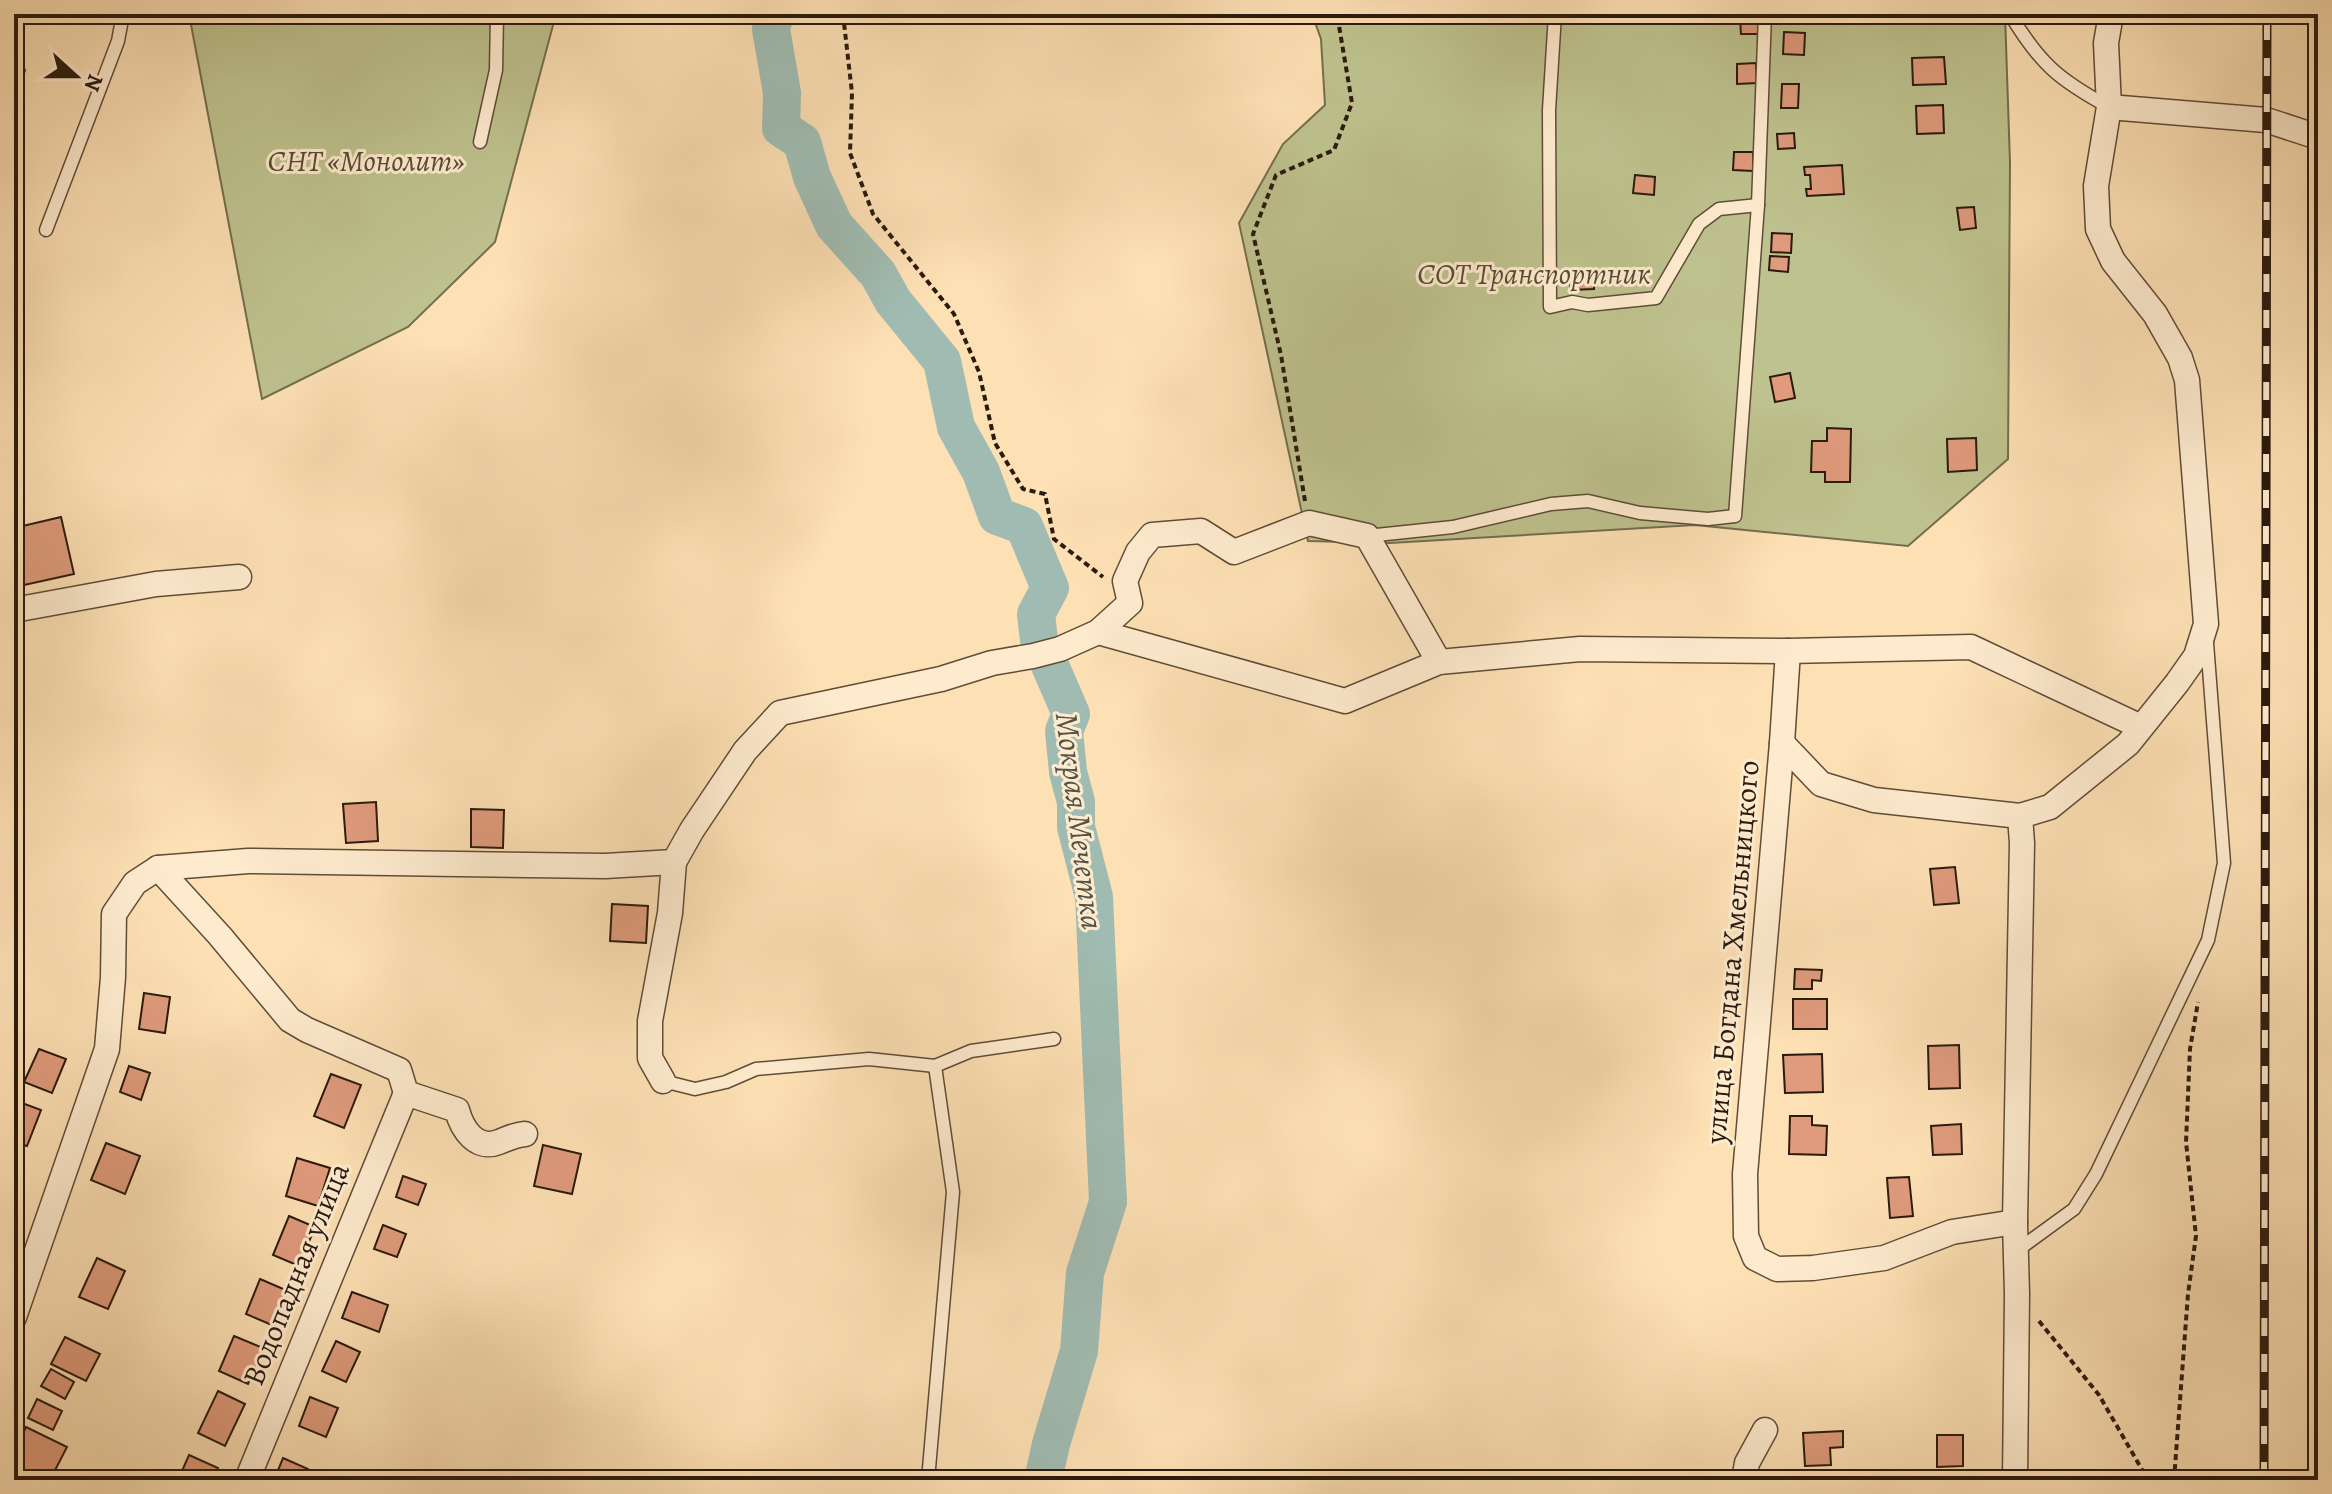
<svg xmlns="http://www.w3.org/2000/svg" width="2332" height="1494" font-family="Alegreya,serif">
	<rect width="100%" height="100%" fill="#fde0b4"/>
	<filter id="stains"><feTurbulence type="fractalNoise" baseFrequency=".0025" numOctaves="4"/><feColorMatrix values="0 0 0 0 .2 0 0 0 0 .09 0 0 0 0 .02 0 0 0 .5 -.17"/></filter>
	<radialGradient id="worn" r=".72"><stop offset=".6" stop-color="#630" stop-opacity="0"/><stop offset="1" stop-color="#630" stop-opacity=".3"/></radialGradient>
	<g fill="#bec28e" stroke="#746e4e" stroke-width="2">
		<polygon points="189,14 556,14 495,242 408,327 262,399"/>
		<polygon points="1312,14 2005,14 2010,163 2008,459 1908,546 1695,525 1390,543 1308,541 1239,223 1283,144 1325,105 1321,39"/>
	</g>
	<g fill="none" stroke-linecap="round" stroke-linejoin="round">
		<polyline stroke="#a0bcb2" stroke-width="38" points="775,14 771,29 782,93 781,128 802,142 812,177 834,225 878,274 893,301 942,361 956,427 981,472 997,516 1024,526 1050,588 1036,614 1039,640 1071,714 1064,731 1068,772 1076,802 1076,827 1094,897 1108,1202 1085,1273 1079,1351 1051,1444 1043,1480"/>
	</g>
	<g fill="#df9b7c" stroke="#2b1a0e" stroke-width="2">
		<polygon points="1759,17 1759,34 1741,34 1740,18"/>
		<polygon points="1784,32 1805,33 1804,55 1783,54"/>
		<polygon points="1944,57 1946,84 1913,85 1912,58"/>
		<polygon points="1756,63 1757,83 1737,84 1737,64"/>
		<polygon points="14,66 25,70 14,102"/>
		<polygon points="1782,84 1799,84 1798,108 1781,108"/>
		<polygon points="1943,105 1944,133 1917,134 1916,106"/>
		<polygon points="1794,133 1795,148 1778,149 1777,134"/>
		<polygon points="1734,152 1753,152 1753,171 1733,170"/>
		<polygon points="1842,165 1844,194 1807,196 1806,189 1811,189 1810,175 1805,175 1804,167"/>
		<polygon points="1635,175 1655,177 1654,195 1633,193"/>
		<polygon points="1974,207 1976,228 1960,230 1957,208"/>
		<polygon points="1772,233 1792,234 1791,253 1771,252"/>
		<polygon points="1770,256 1789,257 1788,272 1769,270"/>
		<polygon points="1594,272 1594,289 1570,290 1570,273"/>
		<polygon points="1790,373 1795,398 1775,402 1770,377"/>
		<polygon points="1827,428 1851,429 1850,482 1825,482 1825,472 1811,472 1812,441 1827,441"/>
		<polygon points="1976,438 1977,470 1948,472 1947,439"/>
		<polygon points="61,517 74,574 15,587 14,528"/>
		<polygon points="376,802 378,841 346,843 343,804"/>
		<polygon points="471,809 504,810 503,848 471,847"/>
		<polygon points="1955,867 1959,903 1934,905 1930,869"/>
		<polygon points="612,904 648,906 646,943 610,941"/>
		<polygon points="1795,969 1822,970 1821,981 1812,980 1812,989 1794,989"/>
		<polygon points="144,993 170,997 165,1033 139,1029"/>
		<rect x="1793" y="999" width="34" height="30"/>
		<polygon points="1959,1045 1960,1088 1929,1089 1928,1046"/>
		<polygon points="39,1049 66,1059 52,1093 24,1082"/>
		<polygon points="1822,1054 1823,1092 1785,1093 1783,1055"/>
		<polygon points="129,1066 150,1073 141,1100 120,1092"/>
		<polygon points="331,1074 361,1085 344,1128 314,1116"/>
		<polygon points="14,1100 41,1110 27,1146 14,1142"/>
		<polygon points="1790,1116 1812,1116 1812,1125 1827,1126 1826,1155 1789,1154"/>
		<polygon points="1961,1124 1962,1154 1933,1155 1931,1126"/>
		<polygon points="106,1143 140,1156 125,1194 91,1180"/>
		<polygon points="543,1145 581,1154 572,1194 534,1186"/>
		<polygon points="297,1158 330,1168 318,1206 286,1196"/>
		<polygon points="403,1176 426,1184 418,1205 396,1197"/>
		<polygon points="1909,1177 1913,1216 1890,1218 1887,1178"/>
		<polygon points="289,1216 315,1227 299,1266 273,1255"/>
		<polygon points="383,1225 406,1234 397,1257 374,1249"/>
		<polygon points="97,1258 125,1271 108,1309 79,1297"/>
		<polygon points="260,1279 288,1291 274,1326 246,1314"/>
		<polygon points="352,1292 388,1305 379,1332 342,1318"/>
		<polygon points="234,1336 263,1348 248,1384 219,1371"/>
		<polygon points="65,1337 100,1354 86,1381 51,1364"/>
		<polygon points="336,1341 360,1352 346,1382 322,1371"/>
		<polygon points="51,1369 74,1382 65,1399 41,1386"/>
		<polygon points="218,1391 245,1404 225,1446 198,1433"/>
		<polygon points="310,1397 338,1408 326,1437 299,1426"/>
		<polygon points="37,1399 62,1411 53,1430 28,1418"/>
		<polygon points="26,1427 67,1447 50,1480 37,1480 14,1468 14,1452"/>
		<polygon points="1843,1431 1843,1447 1830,1448 1831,1465 1805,1466 1803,1433"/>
		<polygon points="1937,1435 1963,1435 1963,1466 1937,1467"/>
		<polygon points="189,1455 218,1468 213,1480 178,1480"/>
		<polygon points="283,1458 308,1469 304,1480 274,1480"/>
	</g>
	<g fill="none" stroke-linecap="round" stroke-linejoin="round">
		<g stroke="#604c38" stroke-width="15">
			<g id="service">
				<polyline points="1555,14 1549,110 1550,307 1572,302 1588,305 1656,298 1699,224 1719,209 1758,205"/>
				<path d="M2010,14c29,49 49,66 99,93"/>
				<polyline points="480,142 496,70 497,14"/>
				<polyline points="46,230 118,41 123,14"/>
				<polyline points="1367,536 1453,527 1551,504 1588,501 1640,513 1708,519 1735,516 1758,205 1765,14"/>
				<polyline points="663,1081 695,1089 726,1082 756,1069 869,1059 935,1066 971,1051 1054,1039"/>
				<polyline points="2015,1252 2074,1209 2096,1174 2208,940 2224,863 2207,643"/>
				<polyline points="928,1480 953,1192 935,1066"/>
			</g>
		</g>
		<g stroke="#604c38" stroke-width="27">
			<g id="minor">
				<polyline points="2109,107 2266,120 2318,137"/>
				<polyline points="14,610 156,584 239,577"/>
				<polyline points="1098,632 1345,701 1439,662 1580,649 1788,651 1971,647 2141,727"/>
				<polyline points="1788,651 1782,743 1745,1174 1746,1236 1755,1258 1777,1269 1813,1268 1884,1258 1952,1232 2015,1222"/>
				<polyline points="1782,743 1821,784 1874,800 2020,816 2050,807 2128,744 2177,683 2196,656 2206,624 2187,380 2180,358 2155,314 2113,261 2098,229 2096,186 2109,107 2106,43 2111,14"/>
				<path d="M158,868l62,68 70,84 17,10 92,40 7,23 51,17c5,19 19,41 42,32 10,-4 15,-7 26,-8"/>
				<polyline points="663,1081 650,1058 650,1021 670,913 674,862"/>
				<polyline points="14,1317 107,1049 113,977 114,914 135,883 158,868 248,861 605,866 674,862 692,830 745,751 780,713 941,679 992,663 1033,656 1060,649 1098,632 1130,603 1125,581 1138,552 1152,535 1201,531 1234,552 1309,523 1367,536 1439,662"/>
				<polyline points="247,1480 406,1093"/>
				<polyline points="1744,1480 1747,1463 1765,1430"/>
				<polyline points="2015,1480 2017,1294 2015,1222 2022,843 2020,816"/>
			</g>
		</g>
		<g stroke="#2b1a0e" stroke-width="4" stroke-dasharray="6 4" stroke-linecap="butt">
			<polyline points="843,14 852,93 850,153 873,214 954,314 979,372 995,443 1023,489 1045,494 1054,539 1103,577"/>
			<polyline points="1305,501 1281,355 1253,234 1276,175 1334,150 1352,103 1337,14"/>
			<polyline points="2039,1321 2099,1395 2148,1480"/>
			<polyline points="2174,1480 2188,1294 2196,1236 2186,1142 2190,1049 2198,1002"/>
		</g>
		<use href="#service" stroke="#feebce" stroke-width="12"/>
		<use href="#minor" stroke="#feebce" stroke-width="24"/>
		<g stroke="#2b1a0e" stroke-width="9">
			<polyline id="rail" points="2264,1480 2267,14"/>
		</g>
		<use href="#rail" stroke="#feebce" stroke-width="6" stroke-dasharray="18" stroke-linecap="butt"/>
	</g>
	<g text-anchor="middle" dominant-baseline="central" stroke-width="6" stroke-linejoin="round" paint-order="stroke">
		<g font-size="30" font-style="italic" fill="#574c34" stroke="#feebce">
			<text x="366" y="161">СНТ «Монолит»</text>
			<text x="1534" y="274">СОТ Транспортник</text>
		</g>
		<g font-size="30" fill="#2b1a0e" stroke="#feebce">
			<text transform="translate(1732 952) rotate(-85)">улица Богдана Хмельницкого</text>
			<text transform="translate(296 1274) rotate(-68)">Водопадная улица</text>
		</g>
		<g font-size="32" font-style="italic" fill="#545347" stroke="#feebce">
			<text transform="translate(1080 821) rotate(83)">Мокрая Мечетка</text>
		</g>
	</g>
	<rect width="2332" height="1494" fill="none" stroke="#fde0b4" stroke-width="48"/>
	<rect x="16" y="16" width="2300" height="1462" fill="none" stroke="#2b1a0e" stroke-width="4"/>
	<rect x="24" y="24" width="2284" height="1446" fill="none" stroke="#2b1a0e" stroke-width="2"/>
	<g transform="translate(76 76) rotate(111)" stroke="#feebce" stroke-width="6" paint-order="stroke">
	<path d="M0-6L14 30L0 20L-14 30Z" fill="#2b1a0e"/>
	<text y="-12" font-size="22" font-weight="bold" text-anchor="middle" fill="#2b1a0e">N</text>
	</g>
	<rect width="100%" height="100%" filter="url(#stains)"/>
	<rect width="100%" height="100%" fill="url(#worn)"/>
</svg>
